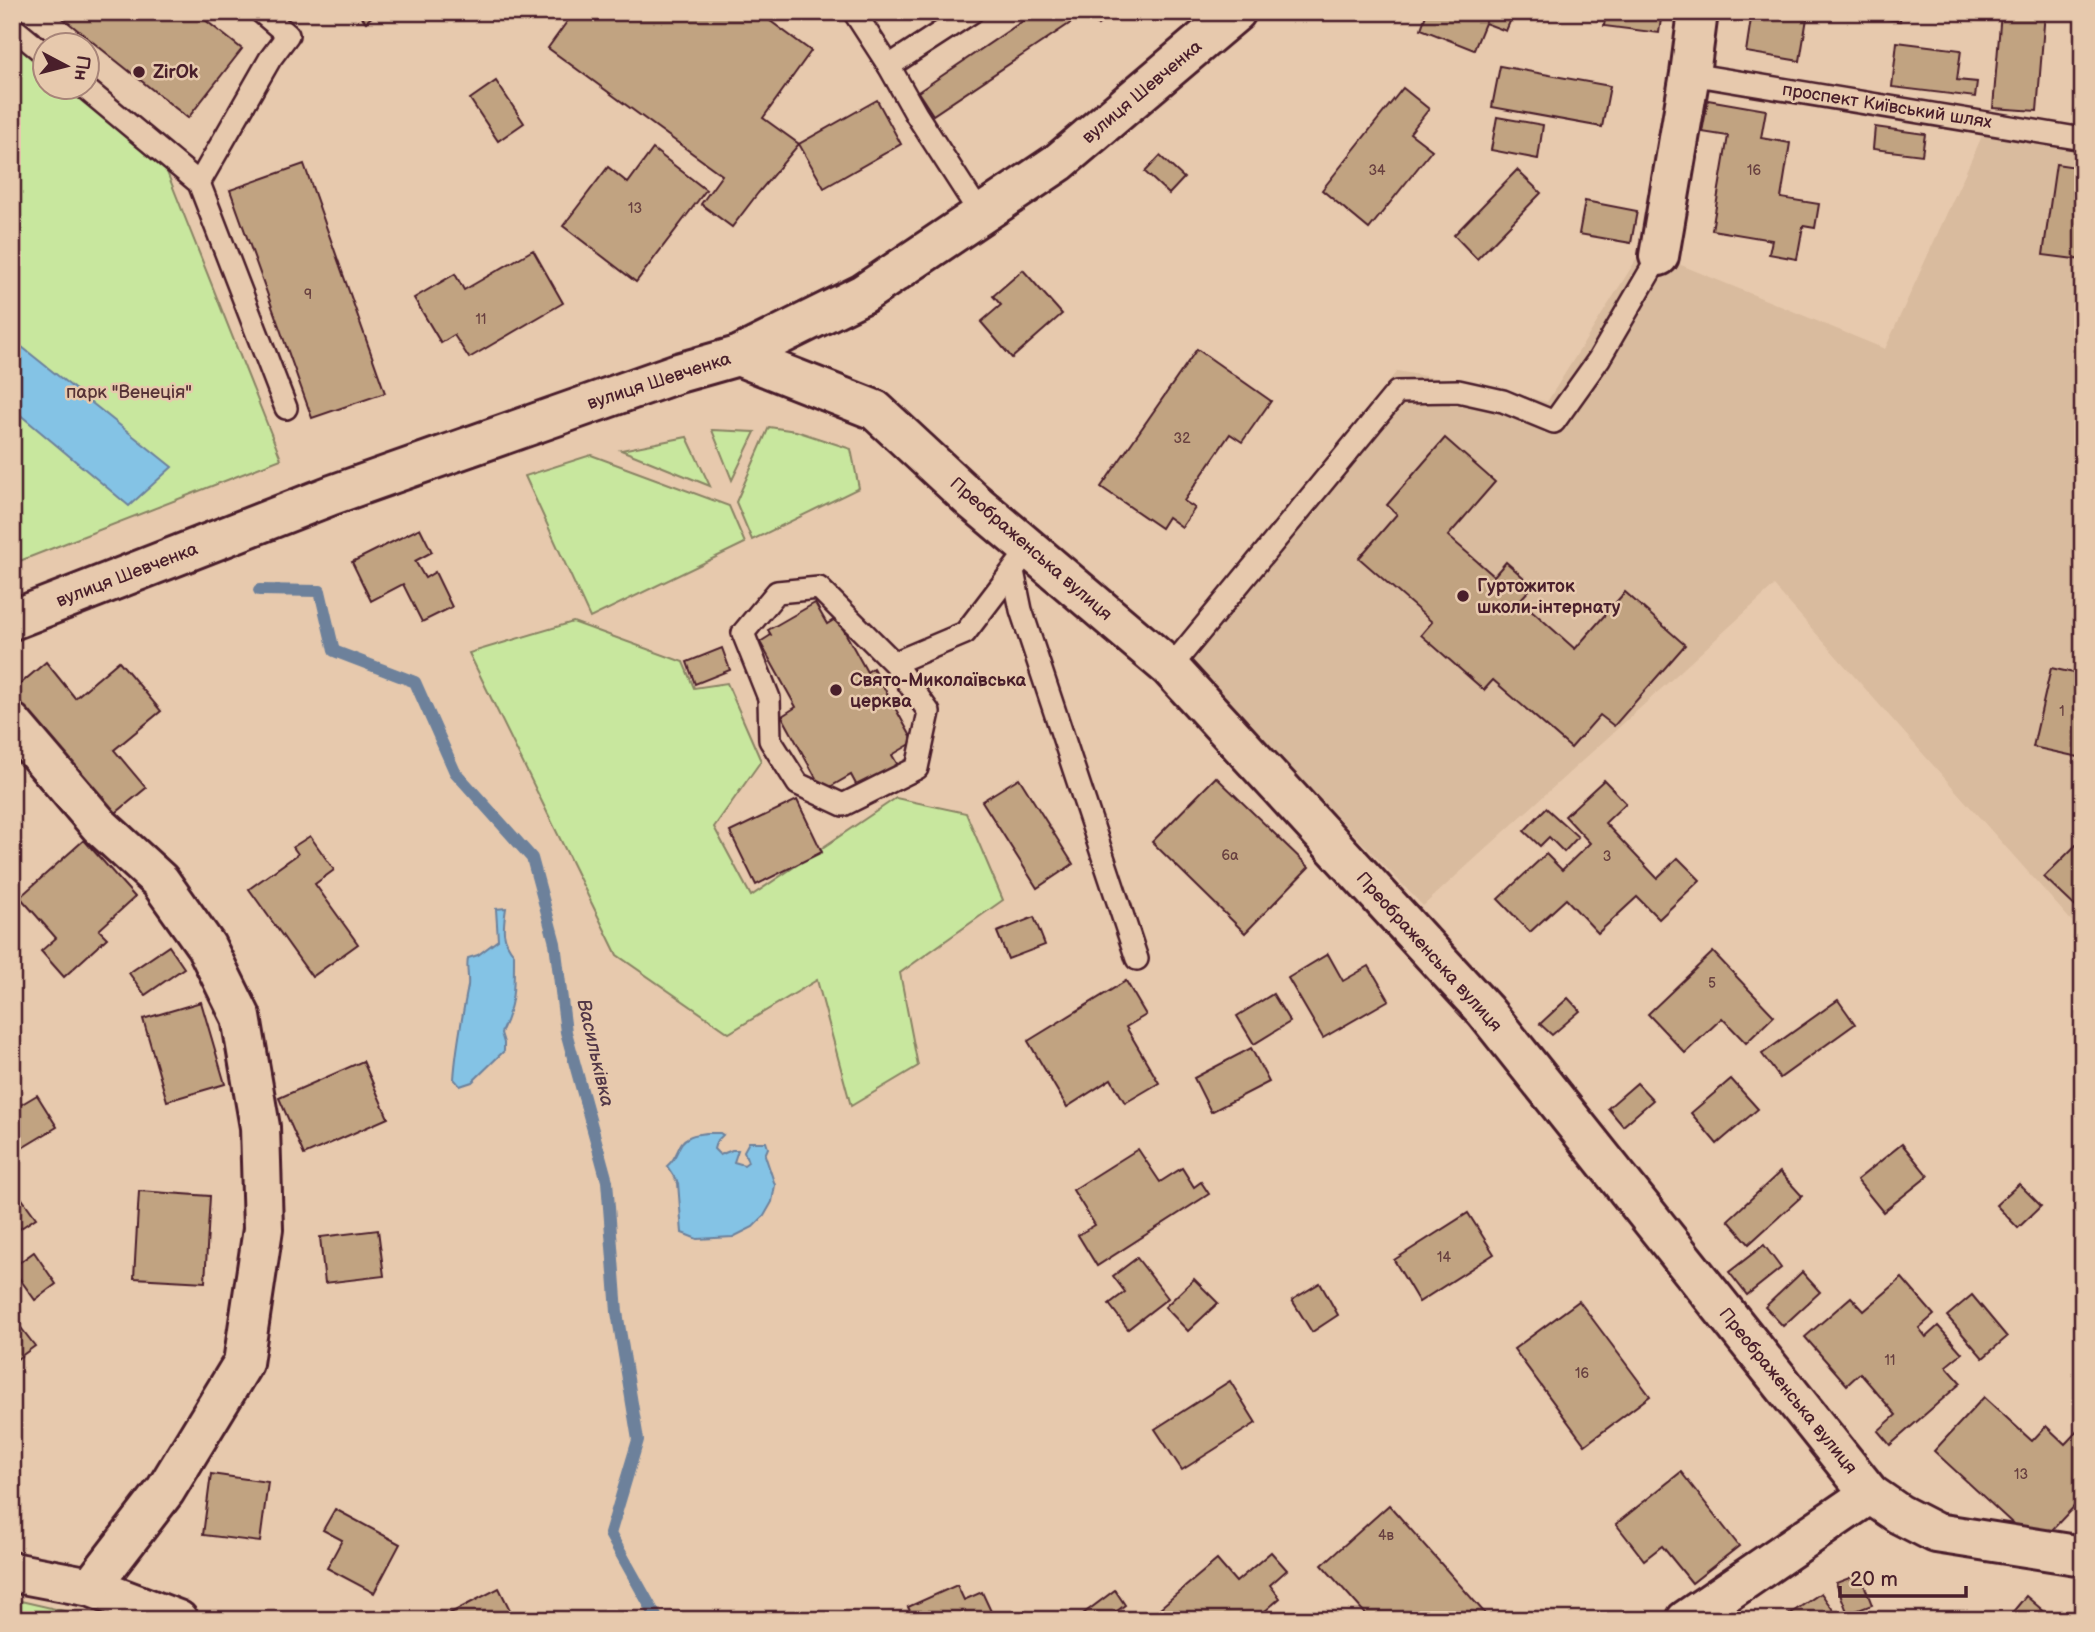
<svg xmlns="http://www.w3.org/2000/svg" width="2095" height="1632" font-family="'Balsamiq Sans',sans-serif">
	<rect width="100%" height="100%" fill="#e7c9ad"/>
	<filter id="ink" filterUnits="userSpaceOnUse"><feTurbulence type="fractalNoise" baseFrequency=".0143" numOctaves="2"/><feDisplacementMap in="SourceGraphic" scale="14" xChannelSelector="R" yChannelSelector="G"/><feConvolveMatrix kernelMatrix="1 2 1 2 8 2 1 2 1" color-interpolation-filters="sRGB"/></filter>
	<g filter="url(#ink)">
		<polygon fill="#d9bb9e" points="1988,123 2083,139 2083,934 1774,586 1423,906 1175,648 1397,371 1495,389 1547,402 1636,260 1659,256 1885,349"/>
		<g fill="#c8e79e" stroke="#898364" stroke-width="2">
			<polygon points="12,36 45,63 46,88 76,88 161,157 281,459 12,564"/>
			<polygon points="769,427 796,431 851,449 859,488 752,540 736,502"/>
			<polygon points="712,430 755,432 732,480"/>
			<polygon points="687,437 710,486 621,450"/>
			<polygon points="591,455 729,506 745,543 590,618 525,476"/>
			<polygon points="573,622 683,662 694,688 727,683 761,761 714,827 751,896 896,798 966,813 1003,900 900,973 918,1066 851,1106 817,980 729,1033 617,955 469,653"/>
			<polygon points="12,1599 73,1613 72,1620 12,1620"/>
		</g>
		<g fill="#84c3e5" stroke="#6d819b" stroke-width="2">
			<polygon points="12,339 172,467 129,506 12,408"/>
			<path d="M506,908c-3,20 -5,30 8,46 0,32 1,50 -13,79l3,10v8l-32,31 -12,4 -6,-7c2,-31 8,-62 14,-93 1,-10 -2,-18 0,-28l10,-3 20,-15 -2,-31z"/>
			<path d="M707,1133h13l3,2 -7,7 -2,7 6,6 12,-5h6l-4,12 10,3 4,-3 -4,-11 5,-9h17l2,6 -3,7 10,30 -3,17 -8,14 -11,11 -20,10 -36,2 -15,-6 -4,-50 -11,-17c13,-10 9,-23 22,-29 4,-3 13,-3 18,-4z"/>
		</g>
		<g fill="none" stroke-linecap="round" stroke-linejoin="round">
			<polyline stroke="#6d819b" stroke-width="12" points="259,590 320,591 334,651 415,682 455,772 532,858 555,943 566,1032 607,1181 617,1312 638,1440 610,1534 658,1620"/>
		</g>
		<g fill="#c1a381" stroke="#4a1f2b" stroke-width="2">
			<polygon points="55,12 195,12 242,49 188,118"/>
			<polygon points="357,12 377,12 366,22"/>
			<polygon points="574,12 758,12 811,51 763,118 799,144 758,193 732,227 701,204 722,175 548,48"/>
			<polygon points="1036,12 1087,12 933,115 918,92"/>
			<polygon points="1088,12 1112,12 1098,25"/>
			<polygon points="1427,12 1514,12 1506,31 1485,23 1474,50 1421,29"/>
			<polygon points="1606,12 1662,12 1659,33 1604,26"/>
			<polygon points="1752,12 1808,12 1800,61 1746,52"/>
			<polygon points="1861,12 1901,12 1900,21 1861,16"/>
			<polygon points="2001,12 2045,12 2037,111 1993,108"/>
			<polygon points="1897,42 1961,50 1957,80 1977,82 1975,97 1892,87"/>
			<polygon points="1500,66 1610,86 1602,127 1492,107"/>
			<polygon points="496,81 524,123 498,141 470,99"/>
			<polygon points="1403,88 1429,109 1410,133 1432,150 1369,229 1322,190"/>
			<polygon points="877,100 901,144 824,188 799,144"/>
			<polygon points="1708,100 1766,110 1761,138 1790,143 1781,198 1819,204 1815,228 1803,226 1797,259 1769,254 1772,240 1712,230 1728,136 1702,132"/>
			<polygon points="1497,117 1543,125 1538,159 1491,150"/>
			<polygon points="1875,127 1925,134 1922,155 1873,149"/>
			<polygon points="653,149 706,190 636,282 563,226 608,167 628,183"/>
			<polygon points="1160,156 1184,178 1169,194 1145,172"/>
			<polygon points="304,164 385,393 312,418 230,190"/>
			<polygon points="2056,164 2083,168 2083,260 2043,255"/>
			<polygon points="1517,170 1541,193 1477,259 1454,235"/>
			<polygon points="1585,201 1637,211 1631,243 1579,234"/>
			<polygon points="533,250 563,303 469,358 454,335 441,343 414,298 455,274 464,290"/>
			<polygon points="1023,270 1062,314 1012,358 981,322 1001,305 993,296"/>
			<polygon points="1197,349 1271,401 1242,442 1230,434 1184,501 1195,508 1182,527 1168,517 1161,528 1101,487"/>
			<polygon points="1445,438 1495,482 1448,536 1494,576 1506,562 1533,586 1520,600 1575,649 1625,592 1685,645 1614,726 1600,715 1571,748 1493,680 1484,690 1421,635 1432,622 1359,558 1397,514 1387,505"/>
			<polygon points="420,528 432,552 415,561 425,578 435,572 452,607 422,622 403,584 371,601 352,562"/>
			<polygon points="815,603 827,624 837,618 867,672 873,668 914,742 892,755 899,767 859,790 851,775 823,791 782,716 796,707 760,642 771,635 768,630"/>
			<polygon points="722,648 730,670 695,684 687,662"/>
			<polygon points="119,661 161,711 114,750 146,788 106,821 12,708 12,691 46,662 75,698"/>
			<polygon points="2051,668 2083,675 2083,758 2033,747"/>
			<polygon points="1216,777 1309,867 1245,933 1152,842"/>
			<polygon points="1019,778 1073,864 1037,888 982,801"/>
			<polygon points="1604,780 1626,803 1605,823 1657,878 1678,858 1700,880 1659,919 1637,897 1598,933 1566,899 1530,932 1498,899 1546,854 1562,870 1590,843 1565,816"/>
			<polygon points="797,800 822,852 756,885 730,832"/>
			<polygon points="1546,808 1578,837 1564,852 1549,837 1540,846 1524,831"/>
			<polygon points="310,836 334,870 315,884 358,944 312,977 249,889 298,854 293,847"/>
			<polygon points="84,840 135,897 99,930 107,938 64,977 41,951 56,938 20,897"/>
			<polygon points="2080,841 2083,844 2083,914 2044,877"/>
			<polygon points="1034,917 1045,945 1008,959 997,932"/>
			<polygon points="169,946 184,968 145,995 129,973"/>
			<polygon points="1713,952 1774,1016 1746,1043 1722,1018 1685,1053 1648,1014"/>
			<polygon points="1328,954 1343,981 1369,966 1389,1000 1323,1038 1288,978"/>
			<polygon points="1126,981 1146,1015 1126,1027 1159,1083 1125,1103 1111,1079 1067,1107 1028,1041"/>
			<polygon points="1273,994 1290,1022 1254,1044 1237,1016"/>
			<polygon points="1568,998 1580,1011 1552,1035 1540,1024"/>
			<polygon points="1838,1000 1855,1024 1780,1078 1762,1054"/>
			<polygon points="201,1002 225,1084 167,1101 143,1019"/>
			<polygon points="1251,1048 1269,1082 1211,1112 1194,1078"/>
			<polygon points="363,1061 388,1118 304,1155 279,1098"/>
			<polygon points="1731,1079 1758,1109 1717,1144 1691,1113"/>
			<polygon points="1637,1083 1653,1100 1623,1126 1608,1108"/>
			<polygon points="37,1095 57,1127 12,1154 12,1110"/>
			<polygon points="1902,1144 1928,1176 1883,1212 1857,1180"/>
			<polygon points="1138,1149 1160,1182 1182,1168 1194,1187 1201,1182 1209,1194 1097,1266 1078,1235 1095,1225 1073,1190"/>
			<polygon points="1780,1172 1802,1196 1749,1244 1728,1220"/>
			<polygon points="2019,1184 2041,1206 2018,1228 1996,1205"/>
			<polygon points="12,1185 36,1218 12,1234"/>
			<polygon points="139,1191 210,1196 205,1282 134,1278"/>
			<polygon points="1468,1213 1494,1254 1419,1302 1394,1260"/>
			<polygon points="378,1230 384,1276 325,1283 320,1237"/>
			<polygon points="1764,1245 1781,1268 1747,1295 1729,1272"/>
			<polygon points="34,1252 56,1284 35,1300 12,1268"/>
			<polygon points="1137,1258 1168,1298 1128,1329 1109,1304 1125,1292 1113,1276"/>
			<polygon points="1802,1272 1820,1292 1783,1326 1765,1307"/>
			<polygon points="1902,1278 1934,1315 1919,1328 1926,1337 1938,1326 1962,1353 1946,1366 1961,1383 1890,1445 1878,1431 1896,1415 1860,1373 1847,1385 1805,1337 1851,1297 1864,1311"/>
			<polygon points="1194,1279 1218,1303 1188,1331 1165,1307"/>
			<polygon points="1320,1283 1338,1315 1312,1332 1292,1300"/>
			<polygon points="1972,1295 2007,1337 1983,1358 1947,1316"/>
			<polygon points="1579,1301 1650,1396 1585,1445 1514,1349"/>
			<polygon points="12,1316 35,1346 13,1362 12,1361"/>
			<polygon points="1230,1381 1256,1423 1182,1470 1155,1429"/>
			<polygon points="1984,1397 2032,1441 2046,1426 2065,1444 2083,1425 2083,1497 2037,1546 1934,1451"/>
			<polygon points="1681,1472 1739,1546 1692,1583 1662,1546 1644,1560 1616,1524"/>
			<polygon points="211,1474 268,1482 260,1542 203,1535"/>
			<polygon points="1389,1505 1491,1620 1371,1620 1322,1565"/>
			<polygon points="335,1509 400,1544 374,1593 327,1568 342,1540 323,1530"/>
			<polygon points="1271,1552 1287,1570 1270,1585 1280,1598 1255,1620 1171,1620 1160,1608 1217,1560 1236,1582"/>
			<polygon points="1860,1574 1872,1605 1848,1614 1836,1583"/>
			<polygon points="957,1585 964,1600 982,1592 995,1620 914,1620 908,1607"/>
			<polygon points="499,1588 515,1620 437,1620"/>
			<polygon points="1115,1590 1125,1605 1105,1620 1075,1620"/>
			<polygon points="1821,1593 1840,1620 1781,1620"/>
			<polygon points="2026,1596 2054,1620 2006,1620"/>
		</g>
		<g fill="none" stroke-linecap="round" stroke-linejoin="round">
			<g stroke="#4a1f2b" stroke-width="26">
				<g id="lane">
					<polyline points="854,12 889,66 916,114 981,215"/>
					<polyline points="12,27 46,55"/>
					<polyline points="889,66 972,12"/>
					<polyline points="1690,74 2083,139"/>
					<polyline points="85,88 199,183 286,408"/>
					<polyline points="199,183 270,59 288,35 261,12"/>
					<polyline points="1013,571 1021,610 1137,959"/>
					<polyline points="894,663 929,712 917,768 843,805 798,784 770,740 769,698 743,633 777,592 819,588 894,663 965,633 1029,549"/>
					<polyline points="1170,668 1397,392 1458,391 1503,401 1554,422 1599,359 1659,256"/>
				</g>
			</g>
			<g stroke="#4a1f2b" stroke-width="44">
				<g id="street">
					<polyline points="1659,256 1690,74 1698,12"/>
					<polyline points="738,356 875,410 973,501 1170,668 1485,1011 1870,1494 1899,1514 1936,1533 2083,1556"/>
					<polyline points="12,723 100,826 160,881 206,946 241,1017 260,1127 263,1229 243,1363 165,1491 91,1587 178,1620"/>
					<polyline points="12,1572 91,1587"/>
					<polyline points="1686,1620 1870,1494"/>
				</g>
			</g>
			<g stroke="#4a1f2b" stroke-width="44">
				<polyline id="secondary" points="12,620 332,495 678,373 738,356 863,294 1059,162 1236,12"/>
			</g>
			<use href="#lane" stroke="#e7c9ad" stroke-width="21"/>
			<use href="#street" stroke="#e7c9ad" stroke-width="38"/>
			<use href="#secondary" stroke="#e7c9ad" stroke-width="38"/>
		</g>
	</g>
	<g fill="#4a1f2b" stroke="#e7c9ad" stroke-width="2.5">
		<circle cx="139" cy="72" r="7"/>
		<circle cx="1463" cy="596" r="7"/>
		<circle cx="836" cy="690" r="7"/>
	</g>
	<g text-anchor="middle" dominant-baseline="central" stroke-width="5" stroke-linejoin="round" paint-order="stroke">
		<g font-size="14" fill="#684040">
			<text x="1377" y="170">34</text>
			<text x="1754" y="170">16</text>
			<text x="635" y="208">13</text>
			<text x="308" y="294">9</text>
			<text x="481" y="319">11</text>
			<text x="1182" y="438">32</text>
			<text x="2062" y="711">1</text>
			<text x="1230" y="855">6а</text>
			<text x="1607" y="856">3</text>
			<text x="1712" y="983">5</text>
			<text x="1444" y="1257">14</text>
			<text x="1890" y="1360">11</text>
			<text x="1582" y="1373">16</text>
			<text x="2021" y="1474">13</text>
			<text x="1386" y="1535">4в</text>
		</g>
		<g font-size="18" font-weight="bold" fill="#4a1f2b" stroke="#e7c9ad" text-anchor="start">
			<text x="153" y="72">ZirOk</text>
			<text x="1477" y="586">Гуртожиток<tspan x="1477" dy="21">школи-інтернату</tspan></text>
			<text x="850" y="680">Свято-Миколаївська<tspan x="850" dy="21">церква</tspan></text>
		</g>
		<g font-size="18" fill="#4a1f2b" stroke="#e7c9ad">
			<text transform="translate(1142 92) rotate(-40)">вулиця Шевченка</text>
			<text transform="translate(1887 106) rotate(9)">проспект Київський шлях</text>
			<text transform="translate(659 381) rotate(-18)">вулиця Шевченка</text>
			<text transform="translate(1031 549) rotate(41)">Преображенська вулиця</text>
			<text transform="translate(127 575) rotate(-21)">вулиця Шевченка</text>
			<text transform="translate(1429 952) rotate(48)">Преображенська вулиця</text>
			<text transform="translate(1788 1391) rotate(51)">Преображенська вулиця</text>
		</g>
		<g font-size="18" fill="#573336" stroke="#e7c9ad">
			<text x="129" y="392">парк "Венеція"</text>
		</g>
		<g font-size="19" font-style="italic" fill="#533847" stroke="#e7c9ad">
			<text transform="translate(595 1053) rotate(77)">Васильківка</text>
		</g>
	</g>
	<rect width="2095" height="1632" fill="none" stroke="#e7c9ad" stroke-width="42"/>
	<rect x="21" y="21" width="2053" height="1590" fill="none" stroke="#4a1f2b" stroke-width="2.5" filter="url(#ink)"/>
	<g transform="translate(66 66) rotate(97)"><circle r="33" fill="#e7c9ad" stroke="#a88579" stroke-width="2"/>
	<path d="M0-5L12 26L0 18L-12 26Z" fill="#4a1f2b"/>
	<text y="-10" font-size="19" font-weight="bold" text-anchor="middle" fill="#4a1f2b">Пн</text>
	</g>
	<path d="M1840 1586v10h126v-10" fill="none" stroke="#4a1f2b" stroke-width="3.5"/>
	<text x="1850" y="1586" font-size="21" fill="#4a1f2b" stroke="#e7c9ad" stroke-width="5" paint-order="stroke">20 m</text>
</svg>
